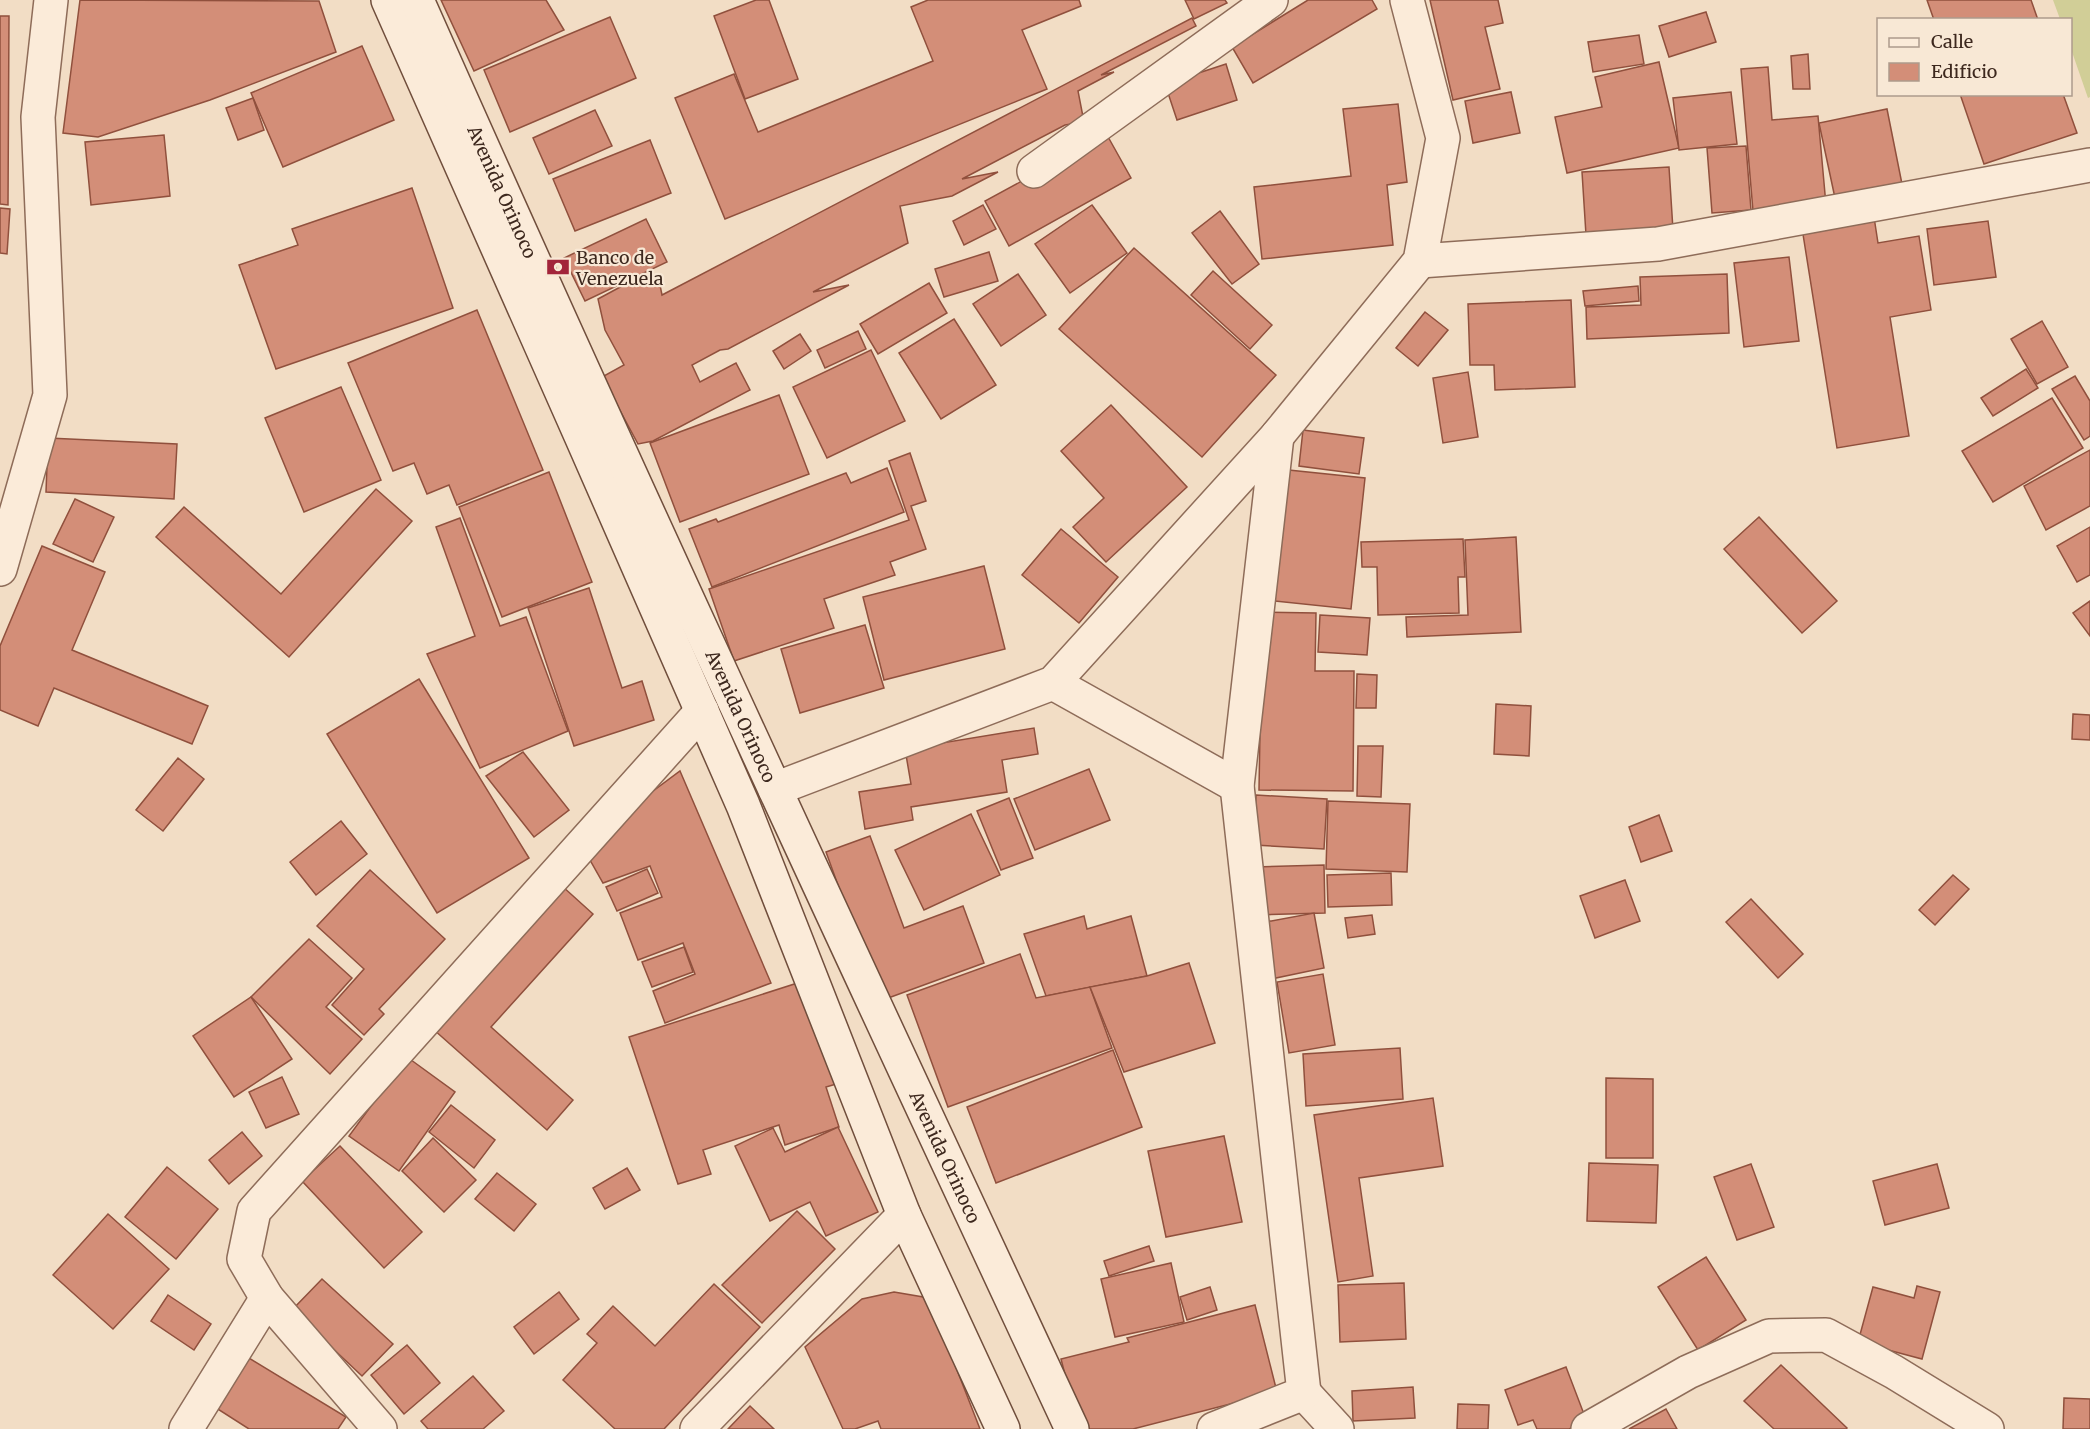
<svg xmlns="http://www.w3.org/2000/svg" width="2090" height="1429" font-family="Merriweather,serif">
	<rect width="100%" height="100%" fill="#f2ddc5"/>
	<polygon fill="#d1ce97" points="2053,0 2090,0 2090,97 2088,98 2071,49 2070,20 2060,19"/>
	<g fill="#d38e78" stroke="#90503d" stroke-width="1.5">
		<polygon points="80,0 319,1 336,52 210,100 98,137 63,133"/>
		<polygon points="441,0 546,0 564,30 474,71"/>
		<polygon points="756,0 769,0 798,79 745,99 714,16"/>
		<polygon points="928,0 1079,0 1081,6 1022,30 1047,89 725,219 675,98 734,74 758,132 933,61 911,7"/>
		<polygon points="1185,0 1225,0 1227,3 1194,19"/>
		<polygon points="1308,0 1372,0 1377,9 1253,83 1232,47"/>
		<polygon points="1430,0 1498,0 1503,23 1485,27 1500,89 1453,100"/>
		<polygon points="1927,0 2031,0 2038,20 1934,20"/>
		<polygon points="1706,12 1716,42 1669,57 1659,26"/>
		<polygon points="0,16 9,16 8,205 0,204"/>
		<polygon points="610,17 636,78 510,132 484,70"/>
		<polygon points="1192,18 1196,26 1101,75 1114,72 1078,91 1084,122 1065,125 962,179 998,172 952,196 900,206 908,243 813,292 849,285 728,349 720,350 692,365 700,382 736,363 750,390 653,441 638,444 602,377 624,365 605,330 598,299 635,279 658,275 662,295"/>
		<polygon points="1639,35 1644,64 1593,72 1588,42"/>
		<polygon points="362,46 394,120 283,167 251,93"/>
		<polygon points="1808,54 1810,89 1793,89 1791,56"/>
		<polygon points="1659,62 1679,148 1567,173 1555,117 1602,107 1595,77"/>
		<polygon points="1226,64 1237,100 1177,120 1165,84"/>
		<polygon points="1768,67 1772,120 1818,116 1826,205 1753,211 1741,69"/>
		<polygon points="1511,92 1520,133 1473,143 1465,101"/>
		<polygon points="1731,92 1737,144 1679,150 1673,98"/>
		<polygon points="1960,94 2063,94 2077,133 1984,164"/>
		<polygon points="253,98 264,130 238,140 226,108"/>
		<polygon points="1398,104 1407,182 1387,185 1393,245 1262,259 1254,187 1351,176 1343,109"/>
		<polygon points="1887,109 1902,184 1835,198 1819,123"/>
		<polygon points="595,110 612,146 549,174 533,138"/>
		<polygon points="164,135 170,196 91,205 85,142"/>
		<polygon points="1107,135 1131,178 1009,246 985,201"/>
		<polygon points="650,140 671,193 575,231 553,179"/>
		<polygon points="1746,146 1751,210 1712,213 1707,148"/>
		<polygon points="1669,167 1673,230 1586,235 1582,172"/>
		<polygon points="412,188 453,308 276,369 239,265 298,245 292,229"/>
		<polygon points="983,205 996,229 964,245 953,221"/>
		<polygon points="1092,205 1127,253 1070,293 1035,244"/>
		<polygon points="0,208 10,209 7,254 0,253"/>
		<polygon points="1220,211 1259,264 1232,284 1192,233"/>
		<polygon points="1874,217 1878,243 1919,236 1931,310 1890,317 1909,436 1837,448 1802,228"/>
		<polygon points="646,219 667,262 585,301 564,258"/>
		<polygon points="1988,221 1996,277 1934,285 1927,229"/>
		<polygon points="1134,248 1276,375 1202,457 1059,329"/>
		<polygon points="989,252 998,281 944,297 935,269"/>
		<polygon points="1789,257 1799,341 1744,347 1734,263"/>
		<polygon points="1213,271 1272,325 1250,349 1191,295"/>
		<polygon points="1018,274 1046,315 1001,346 973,304"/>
		<polygon points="1727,274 1729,333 1587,339 1586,307 1641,305 1640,277"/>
		<polygon points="929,283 947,313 878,354 860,324"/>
		<polygon points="1638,286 1639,301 1585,306 1583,291"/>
		<polygon points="1571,300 1575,387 1495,390 1494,365 1470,365 1468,304"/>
		<polygon points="477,310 543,470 457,505 449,485 427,494 414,463 393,471 348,363"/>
		<polygon points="1425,312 1448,330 1418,366 1396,348"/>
		<polygon points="954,319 996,385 941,419 899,353"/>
		<polygon points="2042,321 2068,367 2037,384 2011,339"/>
		<polygon points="858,331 866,349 825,368 817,350"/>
		<polygon points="800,334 811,351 784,369 773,351"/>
		<polygon points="871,350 905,421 827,458 793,387"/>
		<polygon points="2026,369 2038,388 1993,416 1981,398"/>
		<polygon points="1468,372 1478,437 1443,443 1433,378"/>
		<polygon points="2075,376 2090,401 2090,436 2084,440 2052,389"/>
		<polygon points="341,387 381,480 304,512 265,418"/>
		<polygon points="779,395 809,474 680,522 650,443"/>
		<polygon points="2052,398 2083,448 1993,502 1962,451"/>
		<polygon points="1111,405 1187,487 1106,562 1073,527 1104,498 1061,451"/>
		<polygon points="1303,430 1364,438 1359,474 1299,466"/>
		<polygon points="48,438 177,444 174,499 46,492"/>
		<polygon points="2090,450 2090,506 2046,530 2024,486"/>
		<polygon points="910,453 926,501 911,506 926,549 890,562 895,575 824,599 834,628 734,661 709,589 909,520 889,461"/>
		<polygon points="887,468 904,512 712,587 689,529 716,519 718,522 846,473 851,483"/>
		<polygon points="1279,469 1365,478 1351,609 1265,600"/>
		<polygon points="549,472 592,582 502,617 459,507"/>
		<polygon points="376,489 412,521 289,657 156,537 184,507 281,594"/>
		<polygon points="75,499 114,517 93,562 53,544"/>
		<polygon points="1759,517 1837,601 1802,633 1724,549"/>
		<polygon points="460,518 500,626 526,617 568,731 480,768 427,654 475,636 436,527"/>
		<polygon points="2090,527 2090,575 2077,582 2057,546"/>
		<polygon points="1061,529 1118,577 1079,623 1022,575"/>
		<polygon points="1516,537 1521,632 1407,637 1406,617 1468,615 1465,540"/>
		<polygon points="1463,539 1465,577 1458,577 1459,613 1378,615 1377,567 1362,567 1361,542"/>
		<polygon points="42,546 105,572 72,650 208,706 192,744 54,688 38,726 0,710 0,646"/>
		<polygon points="984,566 1005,649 884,680 863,597"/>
		<polygon points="589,588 622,688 642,681 654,720 574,746 528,608"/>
		<polygon points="2090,601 2090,636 2073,613"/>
		<polygon points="1262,612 1316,613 1315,671 1354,671 1353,791 1259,790"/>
		<polygon points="1320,615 1370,618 1367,655 1318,652"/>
		<polygon points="865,625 884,688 800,713 781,649"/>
		<polygon points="1357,674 1377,675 1376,708 1356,708"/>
		<polygon points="419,679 529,858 437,913 327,734"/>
		<polygon points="1496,704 1531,706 1529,756 1494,754"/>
		<polygon points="2073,714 2090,715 2090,740 2072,739"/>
		<polygon points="1034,728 1038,754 1002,760 1007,792 911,807 913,820 865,829 859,792 911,784 905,749"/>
		<polygon points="1358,746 1383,746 1381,797 1357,796"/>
		<polygon points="523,752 569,810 534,837 486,776"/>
		<polygon points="178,758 204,779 163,831 136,810"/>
		<polygon points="1089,769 1110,820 1035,850 1014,799"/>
		<polygon points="680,771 771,983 665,1023 653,991 695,974 683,943 638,960 620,913 662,897 650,866 603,883 590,860 633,806"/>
		<polygon points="1256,795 1327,799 1324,849 1254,845"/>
		<polygon points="1009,798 1033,858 1001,870 977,811"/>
		<polygon points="1328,801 1410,804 1407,872 1326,869"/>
		<polygon points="971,814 1000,875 924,910 895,850"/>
		<polygon points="1659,815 1672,851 1641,862 1629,827"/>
		<polygon points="341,821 367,854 316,895 290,862"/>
		<polygon points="870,836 904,928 963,906 984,963 880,1001 826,852"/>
		<polygon points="1324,865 1325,913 1257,915 1255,867"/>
		<polygon points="647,869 658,893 617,911 606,887"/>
		<polygon points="370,870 445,939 379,1009 384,1014 364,1035 332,1005 364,969 317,926"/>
		<polygon points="1391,873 1392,905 1328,907 1327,875"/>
		<polygon points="1953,875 1969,889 1935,925 1919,910"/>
		<polygon points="1625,880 1640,921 1595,938 1580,896"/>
		<polygon points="562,886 593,914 491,1027 573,1100 547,1130 433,1029"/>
		<polygon points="1751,899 1803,954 1778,978 1726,922"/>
		<polygon points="1314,913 1324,968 1271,979 1260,923"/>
		<polygon points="1372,915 1375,934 1348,938 1345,918"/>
		<polygon points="1084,916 1087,929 1131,916 1147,976 1046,996 1024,934"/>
		<polygon points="309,939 352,978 326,1007 362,1039 330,1074 251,997"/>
		<polygon points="684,947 693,972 652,987 642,962"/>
		<polygon points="1020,954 1036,998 1090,987 1112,1048 948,1107 907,995"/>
		<polygon points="1189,963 1215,1043 1124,1072 1090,987 1147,976"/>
		<polygon points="1323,974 1335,1045 1289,1053 1277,982"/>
		<polygon points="810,979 843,1082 826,1087 839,1127 785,1145 779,1125 703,1150 711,1174 678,1184 629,1037"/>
		<polygon points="251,997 292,1059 234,1097 193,1036"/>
		<polygon points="1400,1048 1403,1099 1306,1106 1303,1054"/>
		<polygon points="1113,1050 1142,1127 996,1183 967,1107"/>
		<polygon points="407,1057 455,1092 399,1171 349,1136"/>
		<polygon points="282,1077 299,1114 266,1128 249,1092"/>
		<polygon points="1606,1078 1653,1079 1653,1158 1606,1158"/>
		<polygon points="1433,1098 1443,1166 1359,1178 1373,1276 1338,1282 1314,1115"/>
		<polygon points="451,1105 495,1140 474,1168 429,1132"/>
		<polygon points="838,1127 878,1212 826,1236 810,1202 770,1221 735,1146 773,1128 785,1152"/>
		<polygon points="242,1132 262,1156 229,1184 209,1160"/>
		<polygon points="1224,1136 1242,1222 1166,1237 1148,1151"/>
		<polygon points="433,1138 476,1180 444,1212 402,1171"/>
		<polygon points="340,1146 422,1232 384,1268 302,1181"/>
		<polygon points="1589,1163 1658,1165 1656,1223 1587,1221"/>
		<polygon points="1751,1164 1774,1227 1737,1240 1714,1177"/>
		<polygon points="1937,1164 1949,1208 1885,1225 1873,1181"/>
		<polygon points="167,1167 218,1209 176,1259 125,1217"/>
		<polygon points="627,1168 640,1190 605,1209 593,1188"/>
		<polygon points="497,1173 536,1204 514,1231 475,1199"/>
		<polygon points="797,1211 835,1249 762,1323 722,1285"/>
		<polygon points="108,1214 169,1269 113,1329 53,1275"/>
		<polygon points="1149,1246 1154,1261 1109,1276 1104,1261"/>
		<polygon points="1706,1257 1746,1320 1698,1350 1658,1287"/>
		<polygon points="1171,1263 1184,1322 1115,1337 1101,1279"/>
		<polygon points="322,1279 393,1344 362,1376 292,1310"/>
		<polygon points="1404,1283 1406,1339 1340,1342 1338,1285"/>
		<polygon points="714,1284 760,1327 664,1429 615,1429 563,1380 597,1343 587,1334 613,1306 655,1346"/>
		<polygon points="1917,1286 1940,1292 1922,1359 1858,1342 1873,1287 1914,1298"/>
		<polygon points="1210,1287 1217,1310 1187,1320 1180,1297"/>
		<polygon points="559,1292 579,1319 534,1354 514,1327"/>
		<polygon points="894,1292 929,1298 980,1429 881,1429 878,1421 855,1429 843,1429 805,1347 862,1299"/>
		<polygon points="168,1295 211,1324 194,1350 151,1321"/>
		<polygon points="1255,1305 1277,1392 1133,1429 1079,1429 1061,1359 1129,1342 1127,1338"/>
		<polygon points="407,1345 440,1383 404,1414 371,1375"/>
		<polygon points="244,1355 346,1417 338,1429 249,1429 213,1406"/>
		<polygon points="1781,1365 1847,1428 1846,1429 1774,1429 1744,1401"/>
		<polygon points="1566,1367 1587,1422 1569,1429 1537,1429 1533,1420 1518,1425 1505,1390"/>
		<polygon points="473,1376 504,1411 483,1429 428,1429 421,1421"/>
		<polygon points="1413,1387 1415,1418 1353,1421 1352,1391"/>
		<polygon points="2064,1398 2090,1399 2090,1429 2063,1429"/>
		<polygon points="1458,1404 1489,1405 1488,1429 1457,1429"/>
		<polygon points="750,1406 774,1429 728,1429"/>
		<polygon points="1666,1409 1677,1429 1629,1429"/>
	</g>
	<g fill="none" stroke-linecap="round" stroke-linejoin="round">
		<g stroke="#8e6c59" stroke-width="36">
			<g id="minor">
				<polyline points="1034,171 1271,0"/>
				<polyline points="1420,261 1658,244 2090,165"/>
				<polyline points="0,569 50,395 38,117 51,0"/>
				<polyline points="1053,683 1237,786"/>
				<polyline points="775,789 1053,683 1277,436 1420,261 1443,138 1407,0"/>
				<polyline points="1304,1393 1337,1429"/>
				<polyline points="186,1429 267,1298"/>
				<polyline points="380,1429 267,1298 244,1259 254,1211 702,711"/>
				<polyline points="697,1429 904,1215"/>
				<polyline points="1214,1429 1304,1393 1237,786 1277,436"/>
				<polyline points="1588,1429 1688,1372 1769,1336 1826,1335 1894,1372 1987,1429"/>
			</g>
		</g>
		<g stroke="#704e3c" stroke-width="36">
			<g id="secondary">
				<polyline points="388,0 582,438 743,805 904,1215 1003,1429"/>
				<path id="s1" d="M417,0c212,479 434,954 655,1429"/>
			</g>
		</g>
		<use href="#minor" stroke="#fbebd9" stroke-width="33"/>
		<use href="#secondary" stroke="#fbebd9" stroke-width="33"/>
	</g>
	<defs>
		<g id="bank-bare" transform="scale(1.8)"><path d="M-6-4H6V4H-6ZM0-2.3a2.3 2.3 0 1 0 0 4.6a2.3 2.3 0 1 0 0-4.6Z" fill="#a2243a" stroke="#f8e8d5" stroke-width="2.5" paint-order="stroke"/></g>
	</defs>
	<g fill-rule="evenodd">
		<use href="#bank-bare" x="558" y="267"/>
	</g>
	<g text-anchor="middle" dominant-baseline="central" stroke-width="4.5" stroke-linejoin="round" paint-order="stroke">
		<g font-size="18" fill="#3d281e" stroke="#f8e8d5">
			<text stroke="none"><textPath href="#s1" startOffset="210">Avenida Orinoco</textPath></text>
			<text stroke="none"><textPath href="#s1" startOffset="786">Avenida Orinoco</textPath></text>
			<text stroke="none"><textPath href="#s1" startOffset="1272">Avenida Orinoco</textPath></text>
		</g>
		<g font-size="18" fill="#3d281e" stroke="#f8e8d5" text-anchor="start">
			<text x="576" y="257">Banco de<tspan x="576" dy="21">Venezuela</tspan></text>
		</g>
	</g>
	<rect x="1877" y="18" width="195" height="78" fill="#f8e8d5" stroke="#ad9b8c" stroke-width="1.5"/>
	<rect x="1889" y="38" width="30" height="9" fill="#fbebd9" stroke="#ad9b8c" stroke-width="1.5"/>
	<text x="1931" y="48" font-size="18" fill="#3d281e">Calle</text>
	<rect x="1889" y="63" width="30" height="18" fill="#d38e78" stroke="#ad9b8c" stroke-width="1.5"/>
	<text x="1931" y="78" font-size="18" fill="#3d281e">Edificio</text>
</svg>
